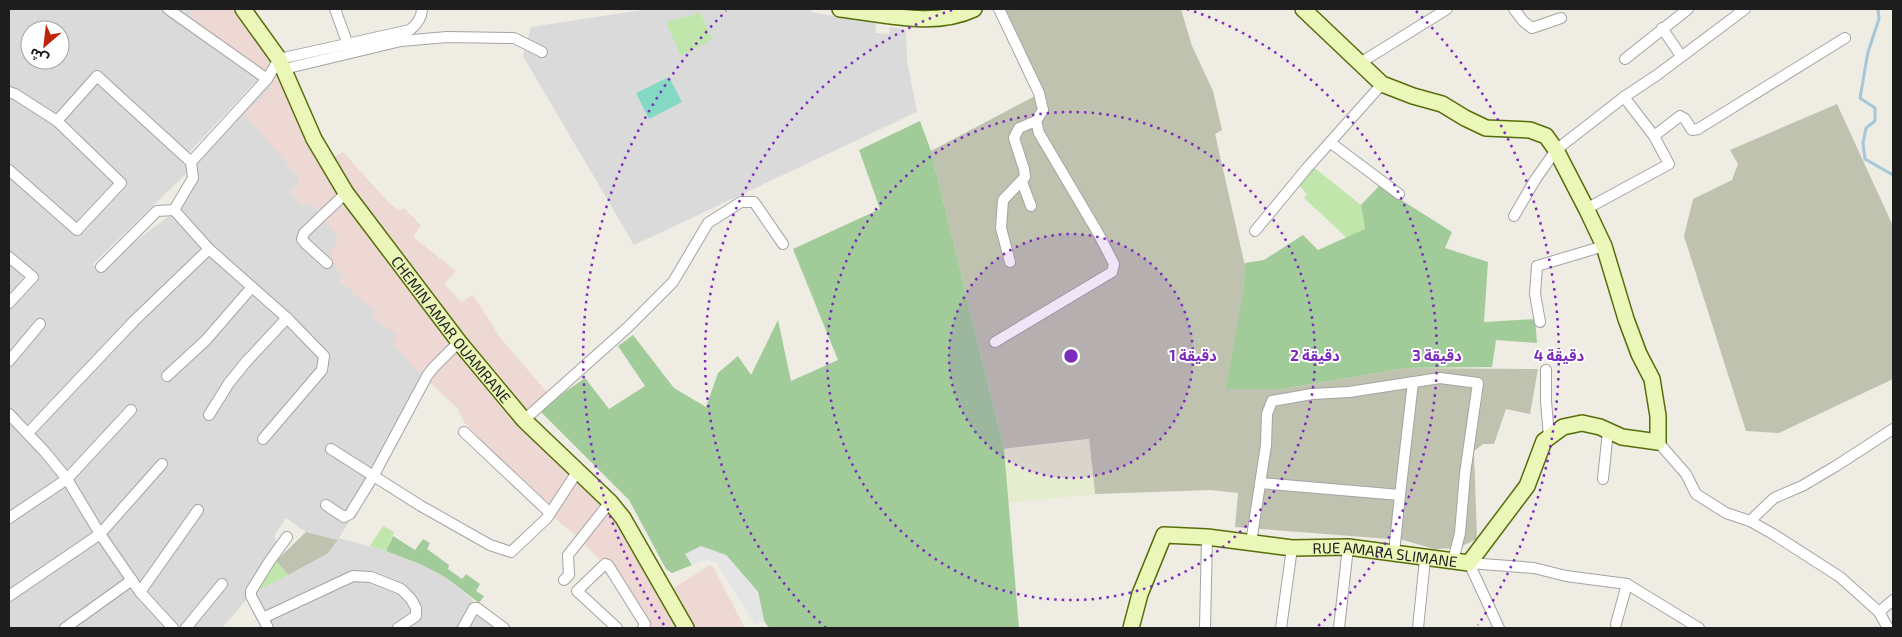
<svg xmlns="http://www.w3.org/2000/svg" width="1902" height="637" font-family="'Exo 2','Noto Sans Arabic',sans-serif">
	<rect width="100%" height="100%" fill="#eeece3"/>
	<g fill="#dbdada" fill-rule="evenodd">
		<path d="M9,9h230l37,51 -93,99 10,5 82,-87 173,268 -28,33 -33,67 -40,64 2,13 -10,16 47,13 34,13 25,13 28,23 -4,7 27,21h-225l-18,-35 74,-39 11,-14 -32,-8 -20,-14 -12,18 3,6 -20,29 -11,29 -24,28h-213zM30,30h30v30h-30zM192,168l-15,42 -45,34 -32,28 -7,-8z"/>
		<polygon points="648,9 811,9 811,12 876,23 875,33 889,34 890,27 906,30 907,60 917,112 634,245 523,56 531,27"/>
	</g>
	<polygon fill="#eed8d3" points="192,9 239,9 276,60 323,164 343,152 390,204 399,211 404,208 421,225 413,237 456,271 444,284 461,302 473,295 501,339 551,397 518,423 610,515 660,597 710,565 713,567 745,628 649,628 623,583 607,559 599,559 572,532 554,518 464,422 458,409 411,364 393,344 397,335 372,317 375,312 339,281 344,275 326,259 339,239 313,205 301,205 291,192 300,180 281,156 244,114 271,88 185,24"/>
	<g fill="#bfc2af">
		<polygon points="996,9 1181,9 1192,46 1213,91 1222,130 1215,134 1245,266 1243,294 1282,389 1406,368 1538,369 1530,414 1506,409 1494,444 1483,444 1474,451 1477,539 1458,548 1434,549 1403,540 1235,527 1238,493 1211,490 1095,494 1089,439 1004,449 931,151 1035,96 994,10"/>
		<polygon points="1837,104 1893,226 1893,379 1779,433 1746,431 1684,236 1693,199 1732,180 1738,164 1730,150"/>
		<polygon points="306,532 338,540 327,554 288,575 276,561"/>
	</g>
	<polygon fill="#e6eccf" points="1089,439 1095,494 1008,503 1004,449"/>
	<g fill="#c0e6ab">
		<polygon points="700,13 713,39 681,56 666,22"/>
		<polygon points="1312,166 1361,205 1365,229 1347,238 1304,198 1307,194 1298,184"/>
		<polygon points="383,526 394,532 386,551 370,546"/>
		<polygon points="276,561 288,575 257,591"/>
	</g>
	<g fill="#a2cb9a">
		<polygon points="920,121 931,151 1004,449 1019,628 769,628 764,621 758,592 726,555 686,554 692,565 672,573 666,569 629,500 539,410 585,378 609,409 645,386 618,346 633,335 674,388 706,407 718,373 738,356 751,375 778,320 791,381 838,360 793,249 880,209 859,150"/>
		<polygon points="1379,186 1452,232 1445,248 1488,262 1484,322 1535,319 1537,343 1496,340 1492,367 1406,368 1282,389 1226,389 1243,294 1245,263 1264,260 1303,235 1318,250 1365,229 1361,205"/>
		<polygon points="393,536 415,550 423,539 430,543 427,549 449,565 448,569 462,579 466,574 480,584 476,591 484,596 479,603 445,577 420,564 386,551"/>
	</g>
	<polygon fill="#84d9c4" points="669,77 682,102 649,119 636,93"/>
	<polygon fill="#e5e5e5" points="701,546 726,555 758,592 764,621 755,625 716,562 706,560 692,565 685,554"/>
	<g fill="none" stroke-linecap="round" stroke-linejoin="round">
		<polyline stroke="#a5c7da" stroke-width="3" points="1878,9 1879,19 1868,52 1860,98 1875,108 1875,121 1866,128 1863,143 1865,159 1893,175"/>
		<g stroke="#a4a4a4" stroke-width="12">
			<g id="street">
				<polyline points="168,9 267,79"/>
				<polyline points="335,9 348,45"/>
				<polyline points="1514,9 1523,21 1532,28 1561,18"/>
				<polyline points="1662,28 1681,56"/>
				<polyline points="1625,59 1688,9"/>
				<polyline points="1360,63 1447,9"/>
				<polyline points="284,69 401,41 447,37 514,38 542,52"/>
				<polyline points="9,92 15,94 57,121 121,183 77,230 9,170"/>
				<polyline points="1624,97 1654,136 1680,116 1685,119 1692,130 1698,129 1845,38"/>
				<path d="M57,121l40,-45 94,86 76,-83 12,-20 131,-29c6,-5 12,-13 12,-21"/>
				<polyline points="1331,143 1399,194"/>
				<polyline points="1022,182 1031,206"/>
				<polyline points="1586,209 1669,164 1654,136"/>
				<polyline points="174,210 209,249 287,318 324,356 322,370 263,439"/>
				<polyline points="1514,216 1535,180 1556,150 1624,97 1657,75 1745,9"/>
				<polyline points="1255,231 1307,168 1382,84"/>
				<polyline points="9,257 33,277 9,303"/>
				<polyline points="1010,262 1001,228 1003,200 1025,177 1024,169 1014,138 1019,128 1036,121"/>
				<polyline points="327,263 305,243 302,239 304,233 346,193"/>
				<polyline points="101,267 157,211 174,210 193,178 191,162"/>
				<polyline points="1540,322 1535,294 1537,266 1604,246"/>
				<polyline points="995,342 1112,272 1114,264 1098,233 1039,133 1036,121 1043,110 1039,93 999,9"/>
				<polyline points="9,361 40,324"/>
				<polyline points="1546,370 1546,401 1549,437"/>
				<polyline points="167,376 206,340 252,287"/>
				<polyline points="9,414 45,452 67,479 100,534 140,592 173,628"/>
				<polyline points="209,415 229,383 246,362 287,318"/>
				<polyline points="524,420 627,328 673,282 708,223 741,202 754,202 783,244"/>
				<polyline points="464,432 550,513"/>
				<polyline points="28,433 134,321 209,249"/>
				<polyline points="1658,442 1686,474 1696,494 1726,513 1750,521 1773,534 1840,577 1879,612 1888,628"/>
				<polyline points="331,449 421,506 490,545 511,552 547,518 577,472"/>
				<polyline points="1603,479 1608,431"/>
				<polyline points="1260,483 1400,495 1394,553"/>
				<polyline points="1400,495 1413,382"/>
				<polyline points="326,505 344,517 350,514 374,475 427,376 433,368 459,342"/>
				<polyline points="9,518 67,479 131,410"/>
				<polyline points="1750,521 1774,498 1802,486 1836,466 1893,429"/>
				<polyline points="1251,543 1266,445 1267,414 1272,401 1312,394 1349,392 1440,378 1478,383 1465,474 1460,533 1453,561"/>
				<polyline points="564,580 569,575 568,555 610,502"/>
				<polyline points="140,592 198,510"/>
				<polyline points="9,596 100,534 162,464"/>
				<polyline points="1879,612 1893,600"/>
				<polyline points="263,618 353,576 371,577 401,589 411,599 416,608 416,616 398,628"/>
				<polyline points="1616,624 1627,584"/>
				<polyline points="65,628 132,580"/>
				<polyline points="186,628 222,584"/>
				<polyline points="268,628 251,596 251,591 269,562 287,537"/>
				<polyline points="463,628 474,608 477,608 504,628"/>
				<polyline points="617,628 577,591 605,564 608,565 645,624 643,628"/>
				<polyline points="1205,628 1207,537"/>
				<polyline points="1281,628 1292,548"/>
				<polyline points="1339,628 1348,547"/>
				<polyline points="1418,628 1425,559"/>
				<polyline points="1499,628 1469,563 1534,568 1566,576 1627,584 1699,628"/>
			</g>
		</g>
		<g stroke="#566e0a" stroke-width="18">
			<g id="secondary">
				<path id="s1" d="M243,9l36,50 35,80 32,54 113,149 65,78 86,82 13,16 63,110"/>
				<path d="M840,9c44,5 94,19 134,0"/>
				<path id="s2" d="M1131,628l9,-34 24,-59 43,2 85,11 56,-1 121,16 58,-77 17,-45 19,-14 19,-4 18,4 22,10 36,5v-26l-6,-37 -13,-25 -13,-35 -22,-73 -17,-36 -31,-60 -10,-14 -16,-6 -44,-2 -21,-10 -23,-14 -29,-8 -31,-12 -79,-75"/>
			</g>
		</g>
		<use href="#street" stroke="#fff" stroke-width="10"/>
		<use href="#secondary" stroke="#ebf6b9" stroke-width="15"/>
	</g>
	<circle cx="1071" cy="356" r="122" fill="#7b2cbf" fill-opacity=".12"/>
	<g fill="none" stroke="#7b2cbf" stroke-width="2.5" stroke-dasharray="2.5 5">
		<circle cx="1071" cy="356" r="122"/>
		<circle cx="1071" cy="356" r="244"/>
		<path d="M826 628A366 366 0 0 1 955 9M1187 9A366 366 0 0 1 1316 628"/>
		<path d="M664 625A488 488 0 0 1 726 11M1416 11A488 488 0 0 1 1478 625"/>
	</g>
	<g text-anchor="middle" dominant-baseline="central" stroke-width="4" stroke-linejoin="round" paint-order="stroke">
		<g font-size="15" fill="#1d1d1d" stroke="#fff">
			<text stroke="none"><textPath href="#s1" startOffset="384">CHEMIN AMAR OUAMRANE</textPath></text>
			<text stroke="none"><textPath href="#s2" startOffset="321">RUE AMARA SLIMANE</textPath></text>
		</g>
	</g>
	<circle cx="1071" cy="356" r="8" fill="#7b2cbf" stroke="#fff" stroke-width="2.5"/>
	<g font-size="15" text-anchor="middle" font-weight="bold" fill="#7b2cbf" stroke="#fff" stroke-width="4" stroke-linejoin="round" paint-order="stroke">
		<text x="1193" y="361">1 دقيقة</text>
		<text x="1315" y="361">2 دقيقة</text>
		<text x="1437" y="361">3 دقيقة</text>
		<text x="1559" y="361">4 دقيقة</text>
	</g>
	<rect width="1902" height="637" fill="none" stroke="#1d1d1d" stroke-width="20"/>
	<g transform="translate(45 45) rotate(208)"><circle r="24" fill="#ffffff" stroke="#a5a5a5"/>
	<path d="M0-4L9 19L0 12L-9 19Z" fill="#c0220a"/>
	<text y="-8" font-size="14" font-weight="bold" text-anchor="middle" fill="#1d1d1d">ش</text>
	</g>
</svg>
